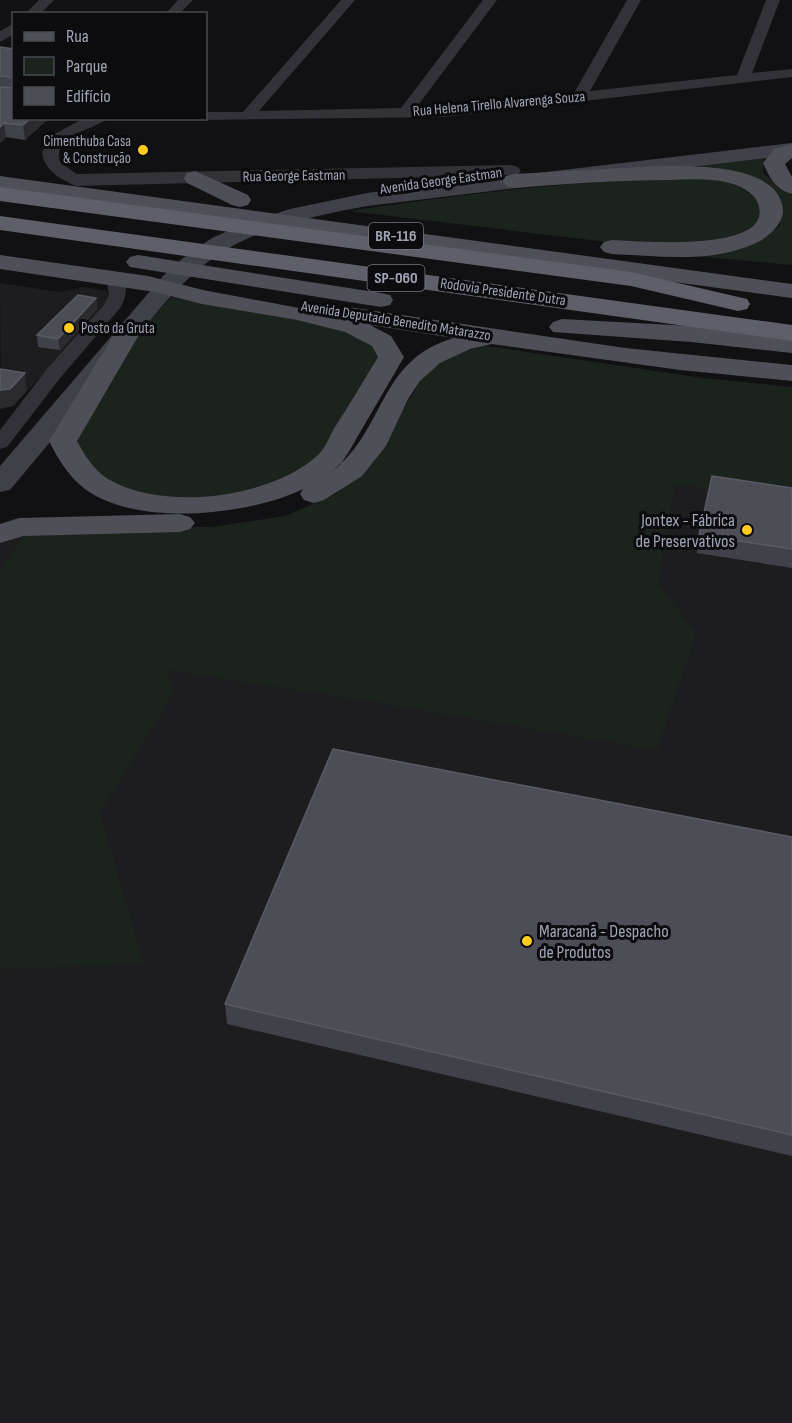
<svg xmlns="http://www.w3.org/2000/svg" width="792" height="1423" font-family="'Sofia Sans Condensed',sans-serif">
	<rect width="100%" height="100%" fill="#111113"/>
	<g fill="#1d1d20">
		<polygon points="0,283 60,292 84,287 108,291 104,310 13,406 1,408"/>
		<polygon points="486,346 702,378 792,387 792,1423 0,1423 0,542 26,533 212,527 286,516 337,493 374,462 409,398"/>
	</g>
	<g fill="#1b231d">
		<polygon points="765,154 763,173 792,195 792,265 684,255 755,242 780,226 781,205 764,189 679,164"/>
		<path d="M686,178c34,3 49,-1 75,26l-2,17 -12,11 -33,11 -90,1 -276,-33c112,-16 225,-31 338,-33z"/>
		<polygon points="172,297 348,329 374,343 381,357 321,457 286,482 239,494 183,501 145,496 108,482 83,461 73,440 142,327"/>
		<polygon points="486,346 702,378 792,387 792,501 675,484 658,583 696,634 657,750 356,699 167,670 175,691 100,813 144,964 0,969 0,570 26,533 87,529 212,527 286,516 337,493 374,462 426,371 454,353"/>
	</g>
	<g fill="none" stroke-linecap="round" stroke-linejoin="round">
		<g fill="#323238" fill-rule="evenodd">
			<polygon points="39,0 54,0 40,14 25,14"/>
			<polygon points="178,0 193,0 179,14 165,14"/>
			<polygon points="341,0 355,0 259,111 401,108 483,0 497,0 416,108 444,107 574,93 627,0 641,0 590,91 737,75 766,0 780,0 752,73 792,69 792,77 444,117 201,120 199,118 206,118 206,112 243,112"/>
			<polygon points="14,23 14,34 0,42 0,31"/>
			<path d="M84,118h23c-14,14 -55,15 -47,44l25,18 -8,5c-16,-4 -33,-15 -35,-33l11,-17z"/>
			<path d="M115,274l6,1c8,12 5,21 0,32l-60,70 -54,70 -7,2v-19l47,-61 57,-64 5,-11 -3,-15 3,-4z"/>
		</g>
		<polygon fill="#323238" fill-rule="evenodd" points="511,165 518,167 521,171 518,175 77,186 70,184 67,180 70,176 77,174"/>
		<path fill="#404148" fill-rule="evenodd" d="M792,143v12l-425,51c-47,9 -96,18 -138,42 -44,25 -74,67 -106,105 -38,46 -75,92 -113,137l-10,2v-26l163,-190 20,-18 29,-20 34,-15 44,-14 77,-16z"/>
		<g fill="#4e4f57" fill-rule="evenodd">
			<path d="M792,144v14l-7,6 7,13v17c-17,-5 -22,-16 -29,-31l11,-14z"/>
			<path d="M659,166c32,0 122,-3 124,45 0,13 -15,26 -25,31 -45,22 -99,14 -146,12l-8,-2 -4,-5 4,-5 8,-2c24,1 158,13 147,-33 -2,-12 -15,-19 -26,-23 -20,-6 -43,-5 -64,-4 -52,0 -103,4 -155,8l-8,-2 -3,-5 3,-5 8,-2z"/>
			<polygon points="195,171 248,195 251,200 248,205 240,207 232,205 187,183 184,178 187,173"/>
			<polygon points="0,176 792,284 792,298 0,190"/>
			<path d="M0,255l148,21 55,14 133,25 3,-6 9,-2 277,41 167,17v16l-112,-11 -188,-26 -22,5 -30,14 -20,18 -12,18 -22,47 -24,30 -38,24 -10,3 -10,-3 -4,-6 3,-5c-55,27 -167,38 -218,0 -16,-12 -27,-30 -36,-48l72,-118 9,-3 9,3 4,5 -66,113c8,15 17,29 31,38 55,33 165,19 211,-25 7,-7 11,-19 16,-27 15,-23 29,-47 43,-70l-6,-11 -27,-14 -48,-12 -95,-16 -47,-12 -155,-23zM370,325l84,13c-78,22 -68,96 -125,135l11,-8 8,-12 56,-96 -13,-21z"/>
			<polygon points="138,255 381,293 390,295 393,300 390,305 381,307 130,267 126,262 130,257"/>
			<polygon points="562,319 691,326 792,337 792,353 691,342 553,332 549,327 553,322"/>
			<polygon points="180,514 190,517 195,523 190,529 180,532 23,536 0,543 0,524 19,518"/>
		</g>
		<g fill="#5e5f69" fill-rule="evenodd">
			<polygon points="0,187 631,272 747,299 750,304 747,309 738,311 631,286 0,201"/>
			<polygon points="0,216 792,325 792,341 0,230"/>
		</g>
	</g>
	<g fill="#414249">
		<polygon points="0,47 14,49 14,118 49,118 25,140 6,137 0,143"/>
		<polygon points="96,298 97,309 60,350 38,347 37,335"/>
		<polygon points="792,488 792,568 697,553 699,535"/>
		<polygon points="792,837 792,1156 227,1024 225,1004"/>
	</g>
	<g fill="#2a2a2f">
		<polygon points="31,118 49,118 25,140 23,125"/>
		<polygon points="4,123 6,137 0,143 0,127"/>
		<polygon points="96,298 97,309 60,350 58,339"/>
		<polygon points="25,373 27,391 13,406 0,409 0,390"/>
	</g>
	<g fill="#4c4d55" stroke="#595b64" stroke-width="1.5">
		<polygon points="0,47 14,49 14,77 0,76"/>
		<polygon points="0,87 14,88 14,118 31,118 23,125 4,123 0,127"/>
		<polygon points="78,295 96,298 58,339 37,335"/>
		<polygon points="0,369 25,373 10,389 0,390"/>
		<polygon points="712,476 792,488 792,549 699,535"/>
		<polygon points="333,749 792,837 792,1135 225,1004"/>
	</g>
	<g fill="#fecc1e" stroke="#0c0c0e" stroke-width="2">
		<circle cx="143" cy="150" r="6"/>
		<circle cx="69" cy="328" r="6"/>
		<circle cx="747" cy="530" r="6"/>
		<circle cx="527" cy="941" r="6"/>
	</g>
	<g text-anchor="middle" dominant-baseline="central" stroke-width="6" stroke-linejoin="round" paint-order="stroke">
		<g font-size="15" fill="#a1a5b5" stroke="#0c0c0e">
			<text transform="translate(499 104) rotate(-5)">Rua Helena Tirello Alvarenga Souza</text>
			<text transform="translate(294 176) rotate(-1)">Rua George Eastman</text>
			<text transform="translate(441 181) rotate(-8)">Avenida George Eastman</text>
			<text transform="translate(503 292) rotate(8)">Rodovia Presidente Dutra</text>
			<text transform="translate(396 321) rotate(9)">Avenida Deputado Benedito Matarazzo</text>
		</g>
		<g font-size="15" fill="#a1a5b5" stroke="#0c0c0e" text-anchor="end">
			<text x="131" y="141">Cimenthuba Casa<tspan x="131" dy="17">&amp; Construção</tspan></text>
			<text x="81" y="328" text-anchor="start">Posto da Gruta</text>
		</g>
		<g fill="#0c0c0e" stroke="#747783" stroke-width="1.5">
			<rect x="369" y="223" width="54" height="26" rx="4.5"/>
			<rect x="367.5" y="265" width="57" height="26" rx="4.5"/>
		</g>
		<g font-size="16" font-weight="bold" fill="#a1a5b5">
			<text x="396" y="236">BR-116</text>
			<text x="396" y="278">SP-060</text>
		</g>
		<g font-size="18" fill="#a1a5b5" stroke="#0c0c0e" text-anchor="end">
			<text x="735" y="520">Jontex - Fábrica<tspan x="735" dy="21">de Preservativos</tspan></text>
			<text x="539" y="931" text-anchor="start">Maracanã - Despacho<tspan x="539" dy="21">de Produtos</tspan></text>
		</g>
	</g>
	<rect x="12" y="12" width="195" height="108" fill="#0c0c0e" stroke="#484951" stroke-width="1.5"/>
	<rect x="24" y="32" width="30" height="9" fill="#4e4f57" stroke="#484951" stroke-width="1.5"/>
	<text x="66" y="42" font-size="18" fill="#a1a5b5">Rua</text>
	<rect x="24" y="57" width="30" height="18" fill="#1b231d" stroke="#484951" stroke-width="1.5"/>
	<text x="66" y="72" font-size="18" fill="#a1a5b5">Parque</text>
	<rect x="24" y="87" width="30" height="18" fill="#4c4d55" stroke="#484951" stroke-width="1.5"/>
	<text x="66" y="102" font-size="18" fill="#a1a5b5">Edifício</text>
</svg>
